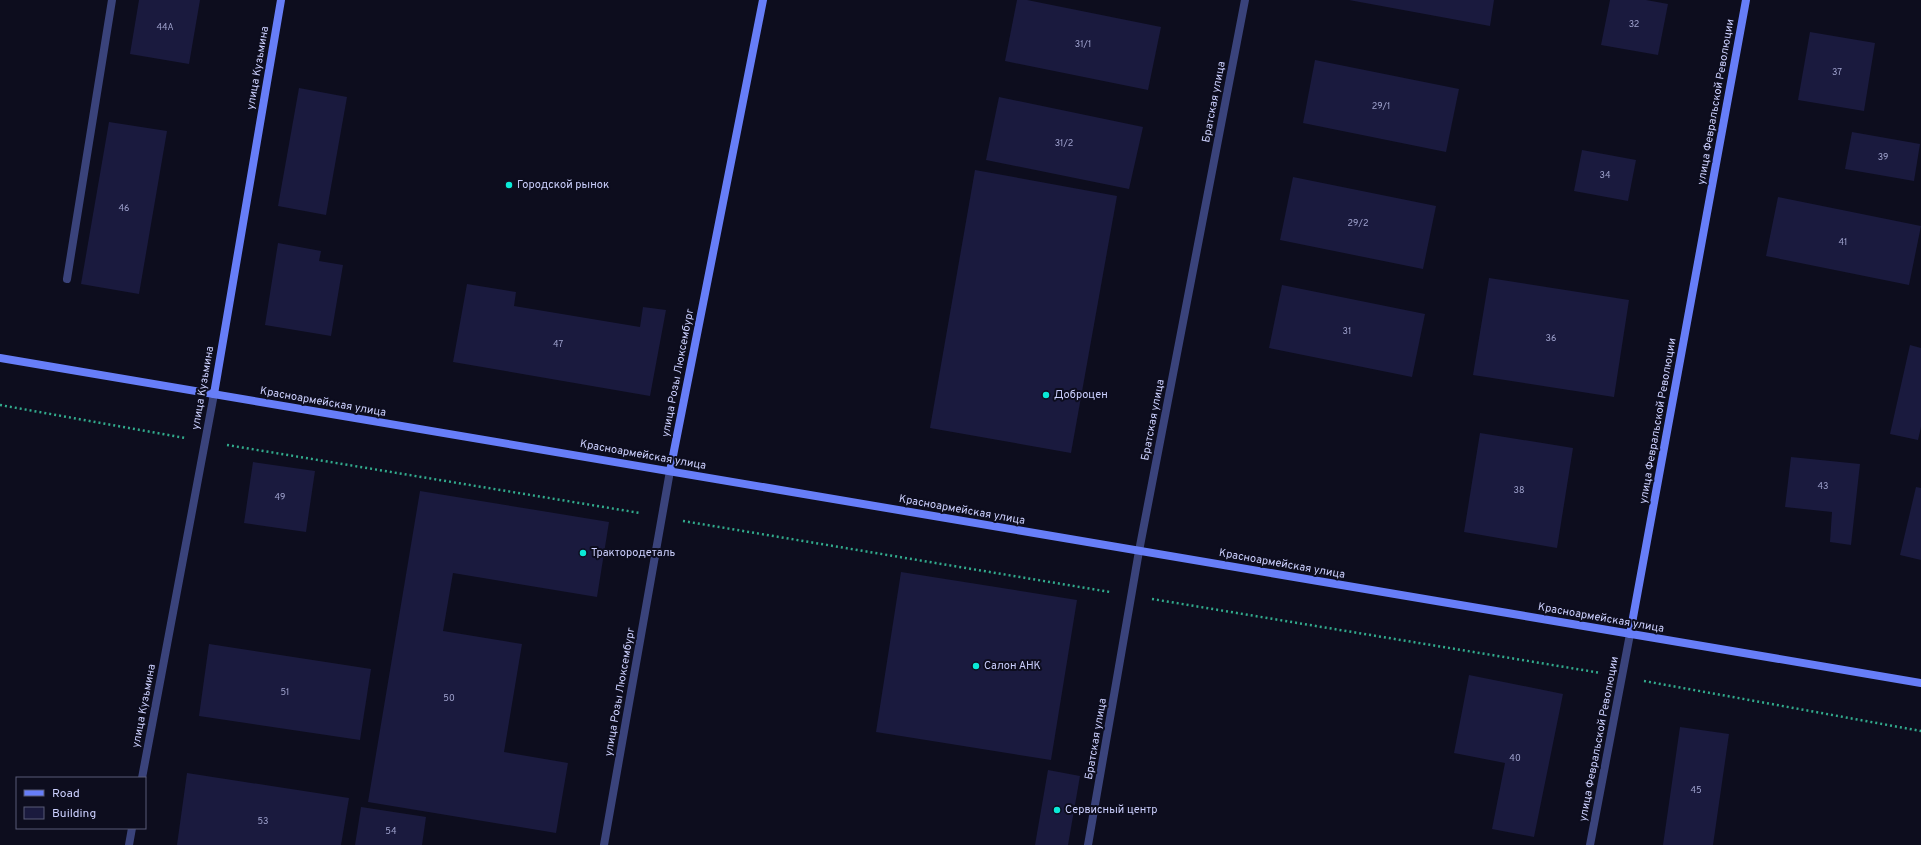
<svg xmlns="http://www.w3.org/2000/svg" width="1921" height="845" font-family="Overpass,sans-serif">
	<rect width="100%" height="100%" fill="#0d0d1e"/>
	<g fill="#1a1a3e">
		<polygon points="139,0 200,0 189,64 130,54"/>
		<polygon points="1017,0 1027,0 1161,27 1148,90 1005,61"/>
		<polygon points="1349,0 1494,0 1490,26"/>
		<polygon points="1610,0 1646,0 1668,4 1658,55 1601,45"/>
		<polygon points="1810,32 1875,43 1864,111 1798,100"/>
		<polygon points="1315,60 1459,89 1446,152 1303,123"/>
		<polygon points="299,88 347,97 326,215 278,206"/>
		<polygon points="999,97 1143,127 1129,189 986,160"/>
		<polygon points="109,122 167,131 139,294 81,284"/>
		<polygon points="1852,132 1920,144 1914,181 1845,169"/>
		<polygon points="1582,150 1636,160 1628,201 1574,191"/>
		<polygon points="975,170 1117,196 1071,453 930,428"/>
		<polygon points="1293,177 1436,206 1423,269 1280,240"/>
		<polygon points="1778,197 1921,226 1909,285 1766,256"/>
		<polygon points="278,243 321,251 319,261 343,265 331,336 265,325"/>
		<polygon points="1489,278 1629,300 1614,397 1473,375"/>
		<polygon points="467,284 516,292 514,306 640,327 643,307 666,310 650,396 453,362"/>
		<polygon points="1282,285 1425,314 1412,377 1269,348"/>
		<polygon points="1910,345 1921,348 1921,427 1918,440 1890,434"/>
		<polygon points="1480,433 1573,448 1557,548 1464,532"/>
		<polygon points="1791,457 1860,464 1851,545 1830,542 1832,512 1785,507"/>
		<polygon points="253,462 315,471 306,532 244,523"/>
		<polygon points="1916,487 1921,488 1921,560 1900,555"/>
		<polygon points="420,491 609,522 597,597 453,573 443,631 522,644 504,752 568,763 556,833 368,802"/>
		<polygon points="901,572 1077,600 1051,760 876,732"/>
		<polygon points="209,644 371,669 360,740 199,716"/>
		<polygon points="1469,675 1563,694 1534,837 1492,829 1505,763 1454,753"/>
		<polygon points="1680,727 1729,734 1713,845 1663,845"/>
		<polygon points="1048,770 1080,776 1068,845 1035,845"/>
		<polygon points="187,773 349,798 341,845 177,845"/>
		<polygon points="361,807 426,817 422,845 355,845"/>
	</g>
	<g fill="none" stroke-linecap="round" stroke-linejoin="round">
		<g stroke="#32aa8c" stroke-width="2.5" stroke-dasharray="2 3" stroke-linecap="butt">
			<polyline points="0,405 185,438"/>
			<polyline points="227,445 640,513"/>
			<polyline points="683,521 1110,592"/>
			<polyline points="1152,599 1601,673"/>
			<polyline points="1644,681 1921,731"/>
		</g>
		<g stroke="#3a437b" stroke-width="8">
			<polyline points="67,279 112,0"/>
			<polyline points="142,778 214,394"/>
			<polyline points="129,845 132,828"/>
			<polyline points="604,845 670,471"/>
			<polyline points="1088,845 1139,551 1245,0"/>
			<polyline points="1590,845 1630,634"/>
		</g>
		<g stroke="#677ef8" stroke-width="8">
			<polyline points="0,358 1921,683"/>
			<polyline points="214,394 281,0"/>
			<polyline points="670,471 763,0"/>
			<polyline points="1630,634 1746,0"/>
		</g>
	</g>
	<g fill="#0aead7" stroke="#0d0d1e" stroke-width="1.5">
		<circle cx="509" cy="185" r="4"/>
		<circle cx="1046" cy="395" r="4"/>
		<circle cx="583" cy="553" r="4"/>
		<circle cx="976" cy="666" r="4"/>
		<circle cx="1057" cy="810" r="4"/>
	</g>
	<g text-anchor="middle" dominant-baseline="central" stroke-width="4" stroke-linejoin="round" paint-order="stroke">
		<g font-size="9" fill="#9fa2cd">
			<text x="1634" y="24">32</text>
			<text x="165" y="27">44А</text>
			<text x="1083" y="44">31/1</text>
			<text x="1837" y="72">37</text>
			<text x="1381" y="106">29/1</text>
			<text x="1064" y="143">31/2</text>
			<text x="1883" y="157">39</text>
			<text x="1605" y="175">34</text>
			<text x="124" y="208">46</text>
			<text x="1358" y="223">29/2</text>
			<text x="1843" y="242">41</text>
			<text x="1347" y="331">31</text>
			<text x="1551" y="338">36</text>
			<text x="558" y="344">47</text>
			<text x="1823" y="486">43</text>
			<text x="1519" y="490">38</text>
			<text x="280" y="497">49</text>
			<text x="285" y="692">51</text>
			<text x="449" y="698">50</text>
			<text x="1515" y="758">40</text>
			<text x="1696" y="790">45</text>
			<text x="263" y="821">53</text>
			<text x="391" y="831">54</text>
		</g>
		<g font-size="11" fill="#cbcffd" stroke="#0d0d1e">
			<text transform="translate(258 68) rotate(-80)">улица Кузьмина</text>
			<text transform="translate(1214 102) rotate(-79)">Братская улица</text>
			<text transform="translate(1716 102) rotate(-80)">улица Февральской Революции</text>
			<text transform="translate(678 373) rotate(-79)">улица Розы Люксембург</text>
			<text transform="translate(203 388) rotate(-80)">улица Кузьмина</text>
			<text transform="translate(323 402) rotate(10)">Красноармейская улица</text>
			<text transform="translate(1153 420) rotate(-79)">Братская улица</text>
			<text transform="translate(1658 421) rotate(-80)">улица Февральской Революции</text>
			<text transform="translate(643 455) rotate(10)">Красноармейская улица</text>
			<text transform="translate(962 510) rotate(10)">Красноармейская улица</text>
			<text transform="translate(1282 564) rotate(10)">Красноармейская улица</text>
			<text transform="translate(1601 618) rotate(10)">Красноармейская улица</text>
			<text transform="translate(620 692) rotate(-80)">улица Розы Люксембург</text>
			<text transform="translate(144 706) rotate(-79)">улица Кузьмина</text>
			<text transform="translate(1096 739) rotate(-80)">Братская улица</text>
			<text transform="translate(1599 739) rotate(-79)">улица Февральской Революции</text>
		</g>
		<g font-size="11" fill="#cbcffd" stroke="#0d0d1e" text-anchor="start">
			<text x="517" y="185">Городской рынок</text>
			<text x="1054" y="395">Доброцен</text>
			<text x="591" y="553">Трактородеталь</text>
			<text x="984" y="666">Салон АНК</text>
			<text x="1065" y="810">Сервисный центр</text>
		</g>
	</g>
	<rect x="16" y="777" width="130" height="52" fill="#0d0d1e" stroke="#595b77"/>
	<rect x="24" y="790" width="20" height="6" fill="#677ef8" stroke="#595b77"/>
	<text x="52" y="797" font-size="12" fill="#cbcffd">Road</text>
	<rect x="24" y="807" width="20" height="12" fill="#1a1a3e" stroke="#595b77"/>
	<text x="52" y="817" font-size="12" fill="#cbcffd">Building</text>
</svg>
